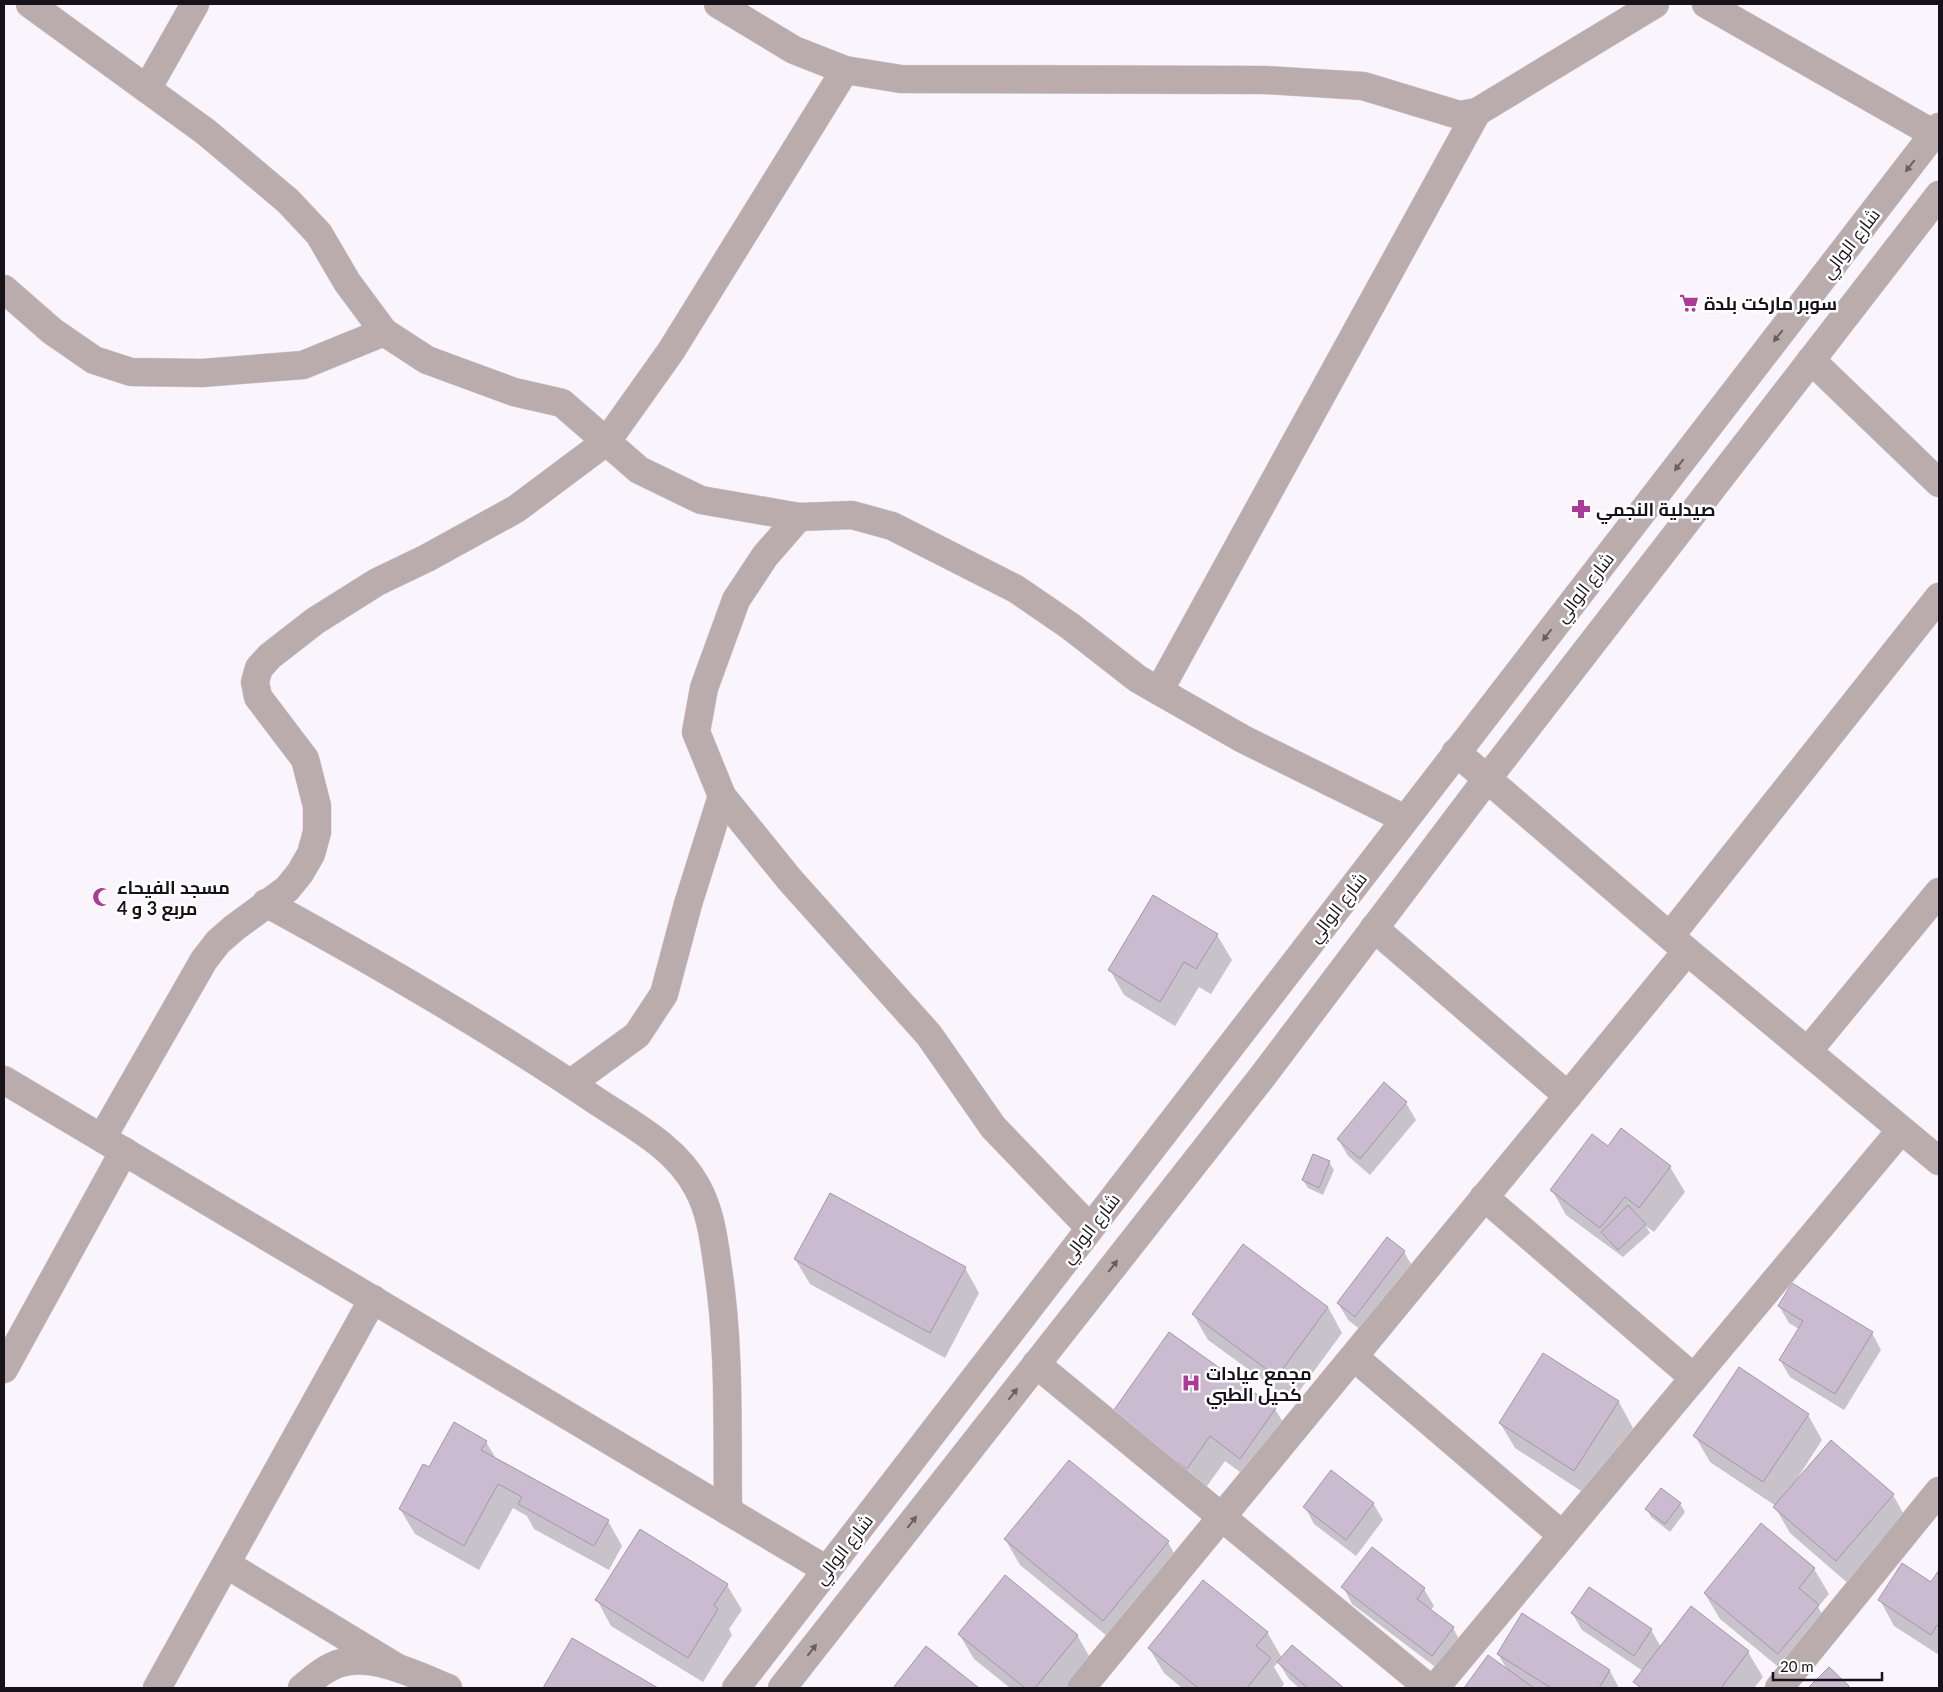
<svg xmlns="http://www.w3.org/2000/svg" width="1943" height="1692" font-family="Lato,Cairo,sans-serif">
	<rect width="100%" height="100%" fill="#faf4fd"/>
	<g fill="#0003">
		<polygon points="1217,935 1232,960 1211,994 1199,987 1175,1026 1124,995 1110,970"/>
		<polygon points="1406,1103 1416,1120 1370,1175 1348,1156 1338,1139"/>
		<polygon points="1609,1148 1670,1167 1685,1192 1654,1232 1646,1226 1650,1233 1623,1257 1566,1215 1552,1190"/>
		<polygon points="1329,1162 1334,1170 1323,1195 1308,1188 1303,1180"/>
		<polygon points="1387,1239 1404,1252 1414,1269 1365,1333 1348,1320 1338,1303"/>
		<polygon points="795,1259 965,1268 979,1293 945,1358 810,1284"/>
		<polygon points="1779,1306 1872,1333 1881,1350 1844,1410 1790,1377 1780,1360 1799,1329 1789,1323"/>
		<polygon points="1328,1307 1342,1333 1292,1401 1208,1340 1193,1314"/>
		<polygon points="1544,1354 1619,1402 1633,1428 1589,1496 1515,1448 1500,1423"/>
		<polygon points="1275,1409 1290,1434 1255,1483 1225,1461 1202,1493 1127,1440"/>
		<polygon points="1808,1415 1822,1440 1795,1482 1893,1495 1907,1520 1851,1586 1790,1533 1775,1507 1776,1506 1710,1462 1695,1436"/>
		<polygon points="486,1442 497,1460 608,1521 622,1546 609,1570 534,1529 527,1516 513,1508 479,1570 415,1534 400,1509"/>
		<polygon points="1373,1503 1383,1520 1356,1556 1314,1524 1305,1507"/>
		<polygon points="1680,1504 1685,1512 1670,1532 1651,1517 1647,1509"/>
		<polygon points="1005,1539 1168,1542 1182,1568 1118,1645 1020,1565"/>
		<polygon points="1814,1569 1829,1594 1818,1607 1832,1631 1793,1679 1720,1619 1705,1594"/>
		<polygon points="1939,1572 1939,1655 1894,1626 1880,1600 1932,1584"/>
		<polygon points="727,1585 742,1610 729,1629 732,1635 703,1682 611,1626 597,1600"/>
		<polygon points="1343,1587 1424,1589 1434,1606 1430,1611 1453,1628 1462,1645 1442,1672 1352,1604"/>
		<polygon points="1572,1613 1651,1630 1661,1647 1748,1652 1763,1677 1754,1688 1639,1688 1635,1682 1643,1671 1582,1630"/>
		<polygon points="1267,1632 1282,1658 1292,1646 1342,1688 1299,1688 1289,1679 1278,1662 1274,1667 1284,1684 1281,1688 1182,1688 1164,1673 1149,1648"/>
		<polygon points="959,1634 1077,1635 1092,1661 1070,1688 1010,1688 974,1659"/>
		<polygon points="572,1640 656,1688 545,1688"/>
		<polygon points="926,1648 977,1688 894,1688"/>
		<polygon points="1498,1654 1610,1671 1619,1688 1465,1688 1488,1657 1508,1671"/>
	</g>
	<g fill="#cabbd1" stroke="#a496ab">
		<polygon points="1153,895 1218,934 1196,969 1184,962 1160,1002 1108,970"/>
		<polygon points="1384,1082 1407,1102 1360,1159 1337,1139"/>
		<polygon points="1621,1128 1671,1166 1639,1208 1625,1197 1600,1228 1550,1190 1592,1134 1608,1146"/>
		<polygon points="1313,1154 1330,1161 1319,1188 1302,1180"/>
		<polygon points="830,1193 966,1267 930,1333 794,1259"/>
		<polygon points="1628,1205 1646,1224 1618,1250 1601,1232"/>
		<polygon points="1387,1237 1405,1251 1355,1317 1337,1303"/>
		<polygon points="1243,1244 1328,1307 1277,1377 1192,1314"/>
		<polygon points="1792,1283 1873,1332 1835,1394 1779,1360 1803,1321 1778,1306"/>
		<polygon points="1169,1332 1276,1408 1240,1459 1210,1436 1187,1469 1111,1414"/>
		<polygon points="1543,1353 1619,1401 1574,1471 1499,1423"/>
		<polygon points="1739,1367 1809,1414 1763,1482 1693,1436"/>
		<polygon points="454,1422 487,1441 481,1450 609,1520 594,1546 518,1504 522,1497 498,1484 464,1546 399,1509 423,1464 429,1467"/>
		<polygon points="1831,1440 1894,1494 1836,1561 1773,1507"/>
		<polygon points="1069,1460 1169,1541 1103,1621 1004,1539"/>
		<polygon points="1331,1470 1374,1503 1346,1540 1303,1507"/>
		<polygon points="1661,1488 1681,1503 1665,1524 1645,1509"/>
		<polygon points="1761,1523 1815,1568 1799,1588 1819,1605 1778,1654 1704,1593"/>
		<polygon points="640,1529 728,1584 714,1605 718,1609 688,1658 595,1600"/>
		<polygon points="1372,1547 1425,1588 1417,1599 1454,1627 1432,1656 1341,1587"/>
		<polygon points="1902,1563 1931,1582 1939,1570 1939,1626 1937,1625 1931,1635 1878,1600"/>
		<polygon points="1005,1575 1078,1635 1035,1688 1025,1688 958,1634"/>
		<polygon points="1203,1580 1268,1632 1256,1646 1271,1658 1247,1688 1198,1688 1148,1648"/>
		<polygon points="1589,1587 1652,1629 1634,1656 1571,1613"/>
		<polygon points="1691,1606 1749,1651 1721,1688 1642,1688 1633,1682"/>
		<polygon points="1522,1613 1610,1670 1599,1688 1551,1688 1497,1654"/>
		<polygon points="572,1638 658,1688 543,1688"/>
		<polygon points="1292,1645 1344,1688 1308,1688 1277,1662"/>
		<polygon points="926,1646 979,1688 893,1688"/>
		<polygon points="1488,1655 1534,1688 1464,1688"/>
		<polygon points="1829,1667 1849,1686 1847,1688 1808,1688"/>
	</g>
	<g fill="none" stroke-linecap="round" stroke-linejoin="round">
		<g stroke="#d6d0d9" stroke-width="29">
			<g id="minor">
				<polyline points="30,4 206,132 288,201 319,234 347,282 384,332 427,360 514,392 562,403 639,470 701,500 799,517 852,515 892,526 1016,589 1070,626 1138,679 1243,739 1405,819"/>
				<polyline points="718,4 794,50 845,70 901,79 1265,80 1363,86 1459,115 1477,112 1655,4"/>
				<polyline points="1706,4 1934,134"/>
				<polyline points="147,89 195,4"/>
				<polyline points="4,289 52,331 94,360 131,372 202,373 303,365 384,332"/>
				<polyline points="1811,360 1939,483"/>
				<polyline points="799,517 765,556 736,600 704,688 696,732 722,796 790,880 929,1035 993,1127 1090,1228"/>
				<polyline points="1159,691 1477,112"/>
				<path d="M266,903c112,61 223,125 329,197 36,24 81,47 102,87 14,25 17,54 21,82 12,79 9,161 10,242"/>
				<polyline points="1374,928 1568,1096"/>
				<polyline points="1670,936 1939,597"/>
				<polyline points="1808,1051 1939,892"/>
				<polyline points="4,1080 827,1570"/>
				<polyline points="571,1083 637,1035 664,994 688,904 722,796"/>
				<polyline points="102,1138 204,960 218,942 234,928 287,889 300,873 311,854 317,832 317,806 305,759 258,697 255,682 259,668 270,656 315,621 377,582 427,558 516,509 607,441 671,351 845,70"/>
				<polyline points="1484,1197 1694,1378"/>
				<polyline points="1354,1357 1562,1535"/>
				<polyline points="1036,1364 1429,1688"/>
				<polyline points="4,1369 124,1151"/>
				<polyline points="226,1564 396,1667"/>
				<polyline points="157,1688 373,1299"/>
				<path d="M302,1688c12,-10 24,-21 39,-25 32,-10 78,13 107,25"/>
				<polyline points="1081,1688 1687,951"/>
				<polyline points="1435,1688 1901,1130"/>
				<polyline points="1779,1688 1939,1491"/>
			</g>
		</g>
		<g stroke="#d6d0d9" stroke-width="29">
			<g id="tertiary">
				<polyline points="1456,752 1687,951 1939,1161"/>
				<polyline points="736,1688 1939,127"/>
				<polyline points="782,1688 1262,1077 1487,779 1939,195"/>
			</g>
		</g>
		<use href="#minor" stroke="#baacac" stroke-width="28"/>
		<use href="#tertiary" stroke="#baacac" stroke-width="28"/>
	</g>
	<defs><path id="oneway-solid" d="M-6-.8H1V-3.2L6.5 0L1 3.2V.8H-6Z" transform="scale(1.25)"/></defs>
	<g fill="#685f63">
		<use href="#oneway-solid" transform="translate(1910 166) rotate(128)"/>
		<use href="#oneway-solid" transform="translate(1778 336) rotate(128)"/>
		<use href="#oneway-solid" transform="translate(1679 465) rotate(128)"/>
		<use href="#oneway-solid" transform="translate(1547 635) rotate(128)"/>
		<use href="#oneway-solid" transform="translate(1113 1266) rotate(-52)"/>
		<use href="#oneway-solid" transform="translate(1013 1394) rotate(-52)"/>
		<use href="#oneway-solid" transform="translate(912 1522) rotate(-52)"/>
		<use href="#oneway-solid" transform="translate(812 1650) rotate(-52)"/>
	</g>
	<defs>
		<g id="supermarket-bare" transform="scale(1.5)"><path d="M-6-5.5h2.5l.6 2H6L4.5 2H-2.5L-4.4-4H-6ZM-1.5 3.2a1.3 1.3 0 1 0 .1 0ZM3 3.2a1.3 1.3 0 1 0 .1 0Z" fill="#ac3b97" stroke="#fff" stroke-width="2.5" paint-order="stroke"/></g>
		<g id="pharmacy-bare" transform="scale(1.5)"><path d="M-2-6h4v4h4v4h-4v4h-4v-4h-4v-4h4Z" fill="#ac3b97" stroke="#fff" stroke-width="2.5" paint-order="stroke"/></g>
		<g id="mosque-bare" transform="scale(1.5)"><path d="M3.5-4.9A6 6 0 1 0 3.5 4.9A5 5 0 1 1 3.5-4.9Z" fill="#ac3b97" stroke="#fff" stroke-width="2.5" paint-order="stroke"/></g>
		<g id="hospital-bare" transform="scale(1.5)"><path d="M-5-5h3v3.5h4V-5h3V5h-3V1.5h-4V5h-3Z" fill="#ac3b97" stroke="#fff" stroke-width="2.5" paint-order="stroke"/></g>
	</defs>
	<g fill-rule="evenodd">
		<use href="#supermarket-bare" x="1689" y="303"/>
		<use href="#pharmacy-bare" x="1581" y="509"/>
		<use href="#mosque-bare" x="102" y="897"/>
		<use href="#hospital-bare" x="1191" y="1383"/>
	</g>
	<g text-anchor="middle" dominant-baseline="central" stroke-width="5" stroke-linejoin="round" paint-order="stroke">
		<g font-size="18" fill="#17121a" stroke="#fff">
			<text transform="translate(1850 243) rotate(-52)">شارع الوالي</text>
			<text transform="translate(1584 587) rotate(-52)">شارع الوالي</text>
			<text transform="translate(1337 907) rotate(-52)">شارع الوالي</text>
			<text transform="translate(1090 1228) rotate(-52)">شارع الوالي</text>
			<text transform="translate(843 1549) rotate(-52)">شارع الوالي</text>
		</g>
		<g font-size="18" font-weight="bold" fill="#17121a" stroke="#fff" text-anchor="start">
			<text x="1704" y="303">سوبر ماركت بلدة</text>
			<text x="1596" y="509">صيدلية النجمي</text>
			<text x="117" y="887">مسجد الفيحاء<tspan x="117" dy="21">مربع 3 و 4</tspan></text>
			<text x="1206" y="1373">مجمع عيادات<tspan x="1206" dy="21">كحيل الطبي</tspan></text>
		</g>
	</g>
	<rect width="1943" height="1692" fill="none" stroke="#17121a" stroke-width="10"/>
	<path d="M1773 1672v8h109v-8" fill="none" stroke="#17121a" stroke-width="2.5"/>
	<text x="1780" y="1672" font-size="15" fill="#17121a" stroke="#ffffff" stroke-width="4" paint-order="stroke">20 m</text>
</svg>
